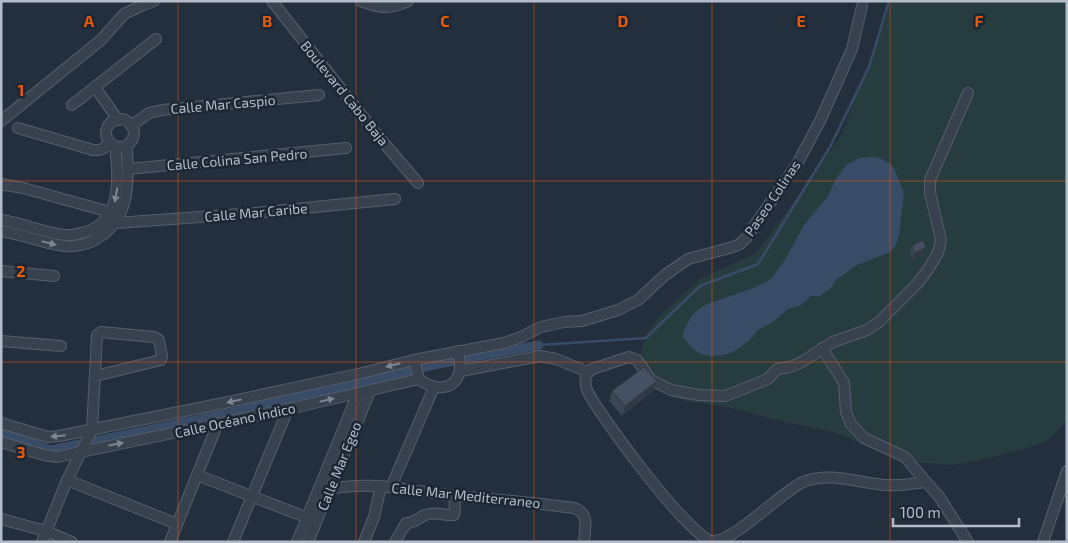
<svg xmlns="http://www.w3.org/2000/svg" width="1068" height="543" font-family="'Exo 2',sans-serif">
	<rect width="100%" height="100%" fill="#242f3e"/>
	<polygon fill="#263c3f" points="892,1 1067,1 1067,420 1049,440 1037,445 990,458 953,465 923,463 899,459 833,432 780,421 722,406 684,401 654,389 640,358 644,337 661,314 703,277 755,254 796,199 841,135"/>
	<polygon fill="#394c67" points="870,157 880,158 893,166 904,192 899,235 896,245 890,252 857,265 836,280 831,288 825,292 820,296 811,296 800,306 790,308 783,313 773,322 759,329 750,340 733,352 724,355 710,356 701,354 692,348 683,337 683,332 692,315 705,305 753,288 771,279 785,260 804,225 828,196 835,180 847,164 860,158"/>
	<g fill="none" stroke-linecap="round" stroke-linejoin="round">
		<polyline stroke="#394c67" stroke-width="2.5" points="539,345 646,338 700,286 758,264 830,147 869,67 889,1"/>
		<g stroke="#394c67" stroke-width="9">
			<polyline points="1,432 51,450 225,414 438,364 539,345"/>
			<polyline points="329,479 343,442"/>
		</g>
		<g stroke="#565f6c" stroke-width="12">
			<g id="street">
				<polyline points="272,1 378,136 418,183"/>
				<path d="M361,1c17,7 30,9 47,0"/>
				<polyline points="95,87 118,120"/>
				<polyline points="72,105 156,39"/>
				<circle cx="120" cy="133" r="14"/>
				<polyline points="1,121 101,40 124,14 141,6 154,1"/>
				<polyline points="131,126 149,113 162,110 319,95"/>
				<polyline points="18,128 93,150 100,150 111,144"/>
				<polyline points="128,169 346,148"/>
				<polyline points="1,184 23,188 110,212"/>
				<path d="M1,220c22,3 43,13 64,15 7,1 13,-1 20,-3 37,-10 34,-55 30,-86"/>
				<polyline points="116,223 255,213 395,199"/>
				<path d="M1,231c22,3 42,13 64,15 11,1 24,-2 33,-8 34,-21 30,-59 29,-93"/>
				<polyline points="1,271 54,276"/>
				<polyline points="1,341 61,346"/>
				<path d="M822,348l22,35 2,29 5,12 13,14 41,19 21,25c-16,2 -32,5 -49,2 -25,-3 -49,-12 -74,-2 -22,10 -70,61 -91,59 -22,-3 -114,-127 -125,-151 -2,-5 -2,-9 -1,-15l6,-6 37,-12 8,3 14,20 20,10 28,5 26,1 43,-17 9,-10 13,-2 10,-4 33,-21 34,-12 12,-8 38,-38 10,-13 11,-18 3,-13 -11,-47v-13l38,-87"/>
				<polyline points="414,360 419,379"/>
				<polyline points="461,371 540,356 556,359 588,372"/>
				<polyline points="1,423 48,437 59,436 219,404 358,374 414,360 504,343 521,337 541,327 564,322 582,321 618,310 638,300 665,275 688,259 733,247 740,244 746,238 797,164 820,121 852,49 862,6"/>
				<path d="M1,442l43,13 13,2 231,-48 131,-30c24,19 50,4 38,-28"/>
				<polyline points="197,475 313,520"/>
				<polyline points="67,480 177,524"/>
				<polyline points="926,482 938,495 968,542"/>
				<polyline points="391,487 434,387"/>
				<path d="M318,492c46,-14 91,-1 137,4 40,3 80,7 119,12 16,5 11,20 10,34"/>
				<polyline points="1,519 46,531 72,542"/>
				<polyline points="42,542 67,480 92,430 97,335 101,332 154,337 159,340 162,356 161,360 95,376"/>
				<polyline points="170,542 218,423"/>
				<polyline points="233,542 288,409"/>
				<polyline points="297,542 358,393"/>
				<polyline points="308,542 370,391"/>
				<polyline points="364,542 374,517 381,486"/>
				<path d="M395,542l11,-19c12,0 13,-8 23,-9 8,-2 17,2 25,1l1,-4 -1,-15"/>
				<polyline points="1043,542 1067,471"/>
			</g>
		</g>
		<use href="#street" stroke="#38414e" stroke-width="10"/>
	</g>
	<g fill="#3b4654">
		<polygon points="912,246 924,254 912,260 910,253"/>
		<polygon points="612,391 653,391 622,416 609,401"/>
	</g>
	<g fill="#303945">
		<polygon points="926,247 924,254 912,260 915,253"/>
		<polygon points="657,381 653,391 622,416 625,406"/>
	</g>
	<g fill="#455162" stroke="#303945">
		<polygon points="923,240 926,247 915,253 912,246"/>
		<polygon points="644,367 657,381 625,406 612,391"/>
	</g>
	<defs><path id="oneway-solid" d="M-6-.8H1V-3.2L6.5 0L1 3.2V.8H-6Z" transform="scale(1.25)"/></defs>
	<g fill="#7c8592">
		<use href="#oneway-solid" transform="translate(116 195) rotate(100)"/>
		<use href="#oneway-solid" transform="translate(49 243) rotate(14)"/>
		<use href="#oneway-solid" transform="translate(393 365) rotate(166)"/>
		<use href="#oneway-solid" transform="translate(327 400) rotate(-13)"/>
		<use href="#oneway-solid" transform="translate(234 401) rotate(168)"/>
		<use href="#oneway-solid" transform="translate(58 436) rotate(174)"/>
		<use href="#oneway-solid" transform="translate(116 444) rotate(-11)"/>
	</g>
	<path fill="none" stroke="#e8590c" stroke-width="1" stroke-opacity="0.55" d="M178,1v541M356,1v541M534,1v541M712,1v541M890,1v541M1,181h1066M1,362h1066"/>
	<g text-anchor="middle" dominant-baseline="central" stroke-width="5" stroke-linejoin="round" paint-order="stroke">
		<g font-size="14" fill="#b4bcc9" stroke="#1d2633">
			<text transform="translate(345 93) rotate(51)">Boulevard Cabo Baja</text>
			<text transform="translate(223 104) rotate(-5)">Calle Mar Caspio</text>
			<text transform="translate(237 159) rotate(-5)">Calle Colina San Pedro</text>
			<text transform="translate(772 198) rotate(-56)">Paseo Colinas</text>
			<text transform="translate(256 212) rotate(-5)">Calle Mar Caribe</text>
			<text transform="translate(235 420) rotate(-12)">Calle Océano Índico</text>
			<text transform="translate(339 466) rotate(-68)">Calle Mar Egeo</text>
			<text transform="translate(466 495) rotate(6)">Calle Mar Mediterraneo</text>
		</g>
	</g>
	<g font-size="16" text-anchor="middle" font-weight="bold" fill="#e8590c" stroke="#1d2633" stroke-width="5" stroke-linejoin="round" paint-order="stroke">
		<text x="89" y="27">A</text>
		<text x="267" y="27">B</text>
		<text x="445" y="27">C</text>
		<text x="623" y="27">D</text>
		<text x="801" y="27">E</text>
		<text x="979" y="27">F</text>
		<text x="21" y="96">1</text>
		<text x="21" y="277">2</text>
		<text x="21" y="458">3</text>
	</g>
	<rect width="1068" height="543" fill="none" stroke="#b4bcc9" stroke-width="5"/>
	<path d="M893 518v8h126v-8" fill="none" stroke="#b4bcc9" stroke-width="2.5"/>
	<text x="900" y="518" font-size="15" fill="#b4bcc9" stroke="#1d2633" stroke-width="4" paint-order="stroke">100 m</text>
</svg>
